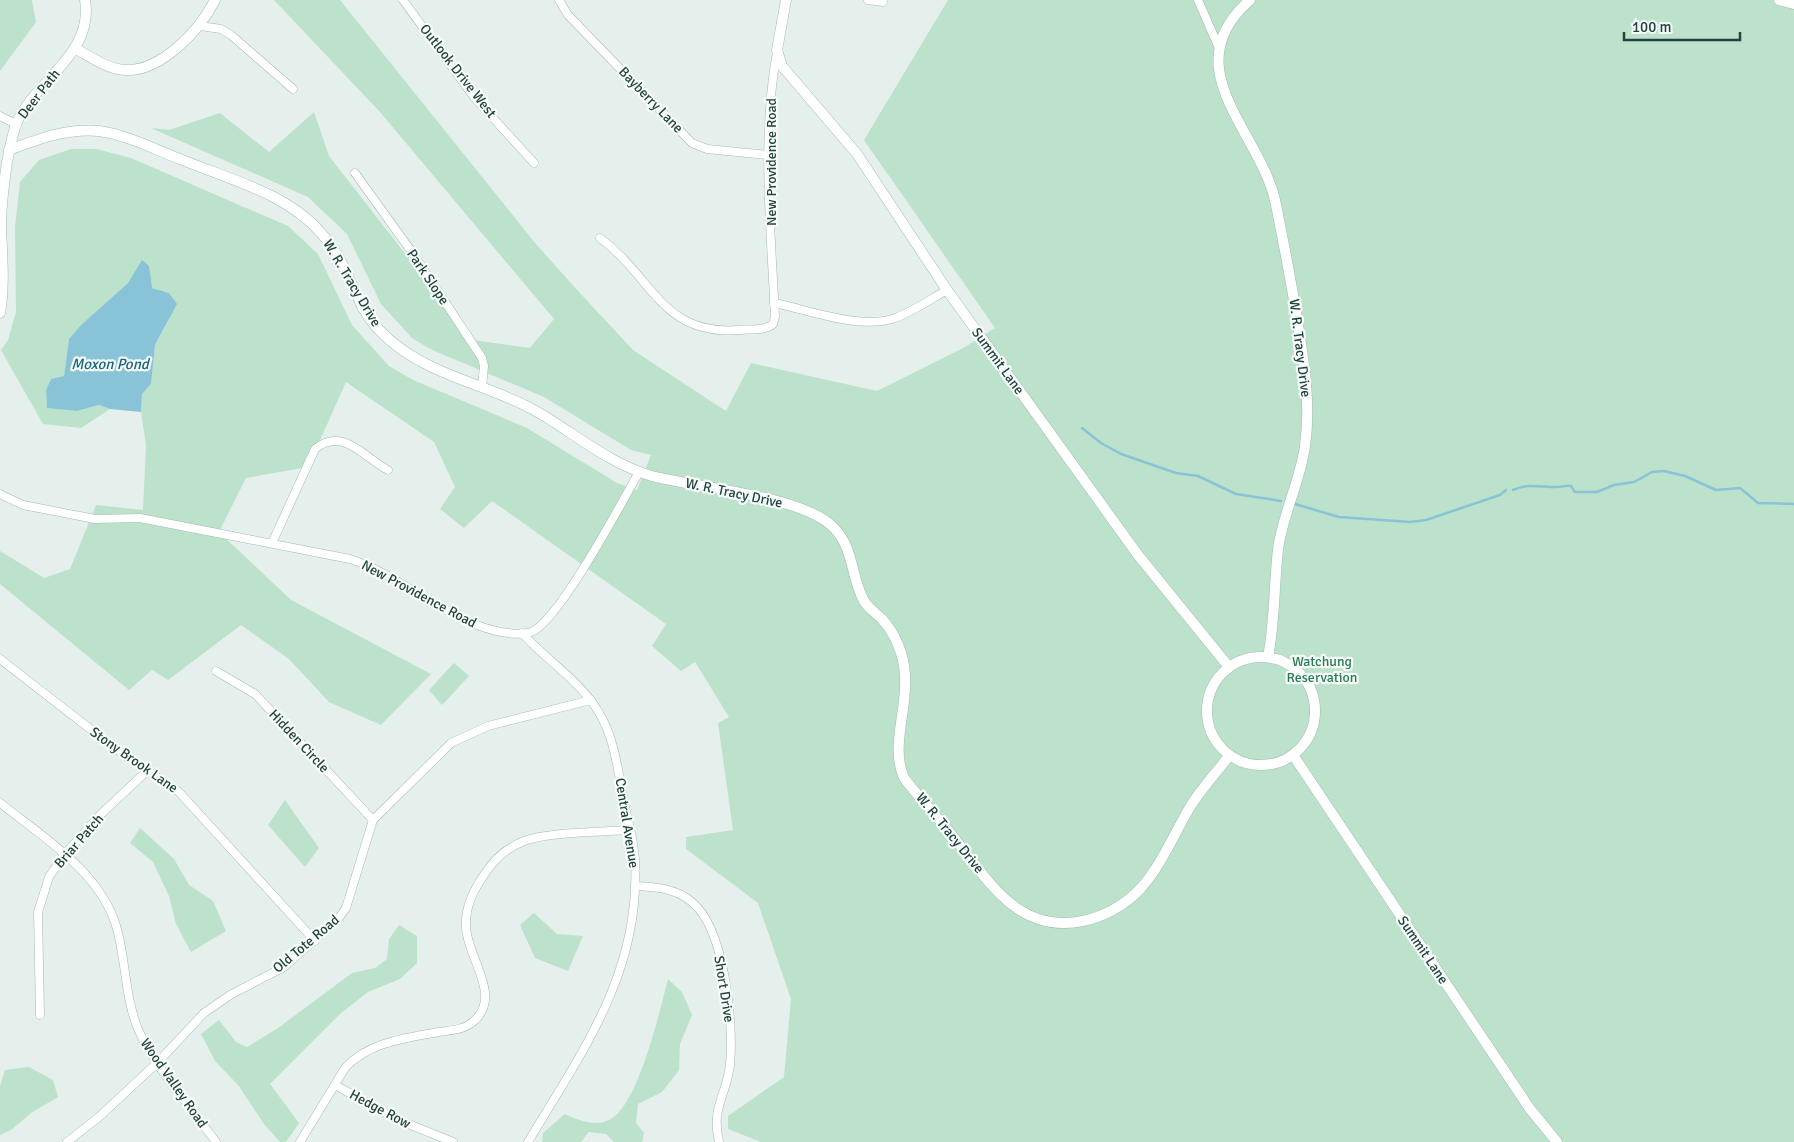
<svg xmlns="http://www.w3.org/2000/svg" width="1794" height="1142" font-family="Signika,sans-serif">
	<rect width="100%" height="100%" fill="#e5efec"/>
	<g fill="#bce2cb">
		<polygon points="0,0 32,0 36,22 0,71"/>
		<polygon points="274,0 340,0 535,243 579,292 633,350 726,411 751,363 877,391 965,347 995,328 864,140 948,0 1794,0 1794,1142 761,1142 728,1129 728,1116 784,1077 791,999 758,903 686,849 686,837 733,830 718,723 729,717 695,662 681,671 652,646 666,624 492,501 464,528 440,509 455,487 434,442 346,382 308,467 246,478 219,532 291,600 431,674 381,725 329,702 289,659 241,625 168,680 152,670 129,690 0,584 0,551 44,578 70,569 96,505 143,510 146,445 141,412 142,394 151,384 155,345 170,318 169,293 152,288 142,261 128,283 81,325 69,339 64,376 51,379 46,390 47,408 77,411 99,405 110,409 81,428 43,424 1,350 8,340 16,312 15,227 20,182 39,160 71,149 96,149 131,158 288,226 318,254 352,325 389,366 413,380 527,428 617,483 637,490 651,455 631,450 544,397 430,349 412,338 381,304 347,234 308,197 151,128 169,130 220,113 269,152 314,112 329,156 428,283 466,339 530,348 554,319 380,112"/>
		<polygon points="454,663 469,676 442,705 429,690"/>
		<polygon points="285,800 319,848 305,867 268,825"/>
		<polygon points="140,828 174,859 189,885 213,901 226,931 191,952 176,924 169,896 153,862 130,843"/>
		<polygon points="534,913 557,934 583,936 568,971 535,958 520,925"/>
		<polygon points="399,925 417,936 417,963 400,979 368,992 341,1013 270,1084 299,1123 286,1142 280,1142 264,1124 239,1086 215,1061 201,1034 219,1020 236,1042 247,1047 278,1028 352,973 375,968 387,959 389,939"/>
		<path d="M668,979l14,13 10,23 -12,29 -1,26 -17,22 -24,12 -2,19 8,10 -2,9h-28l-8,-8 -17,-2 -8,10h-39l1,-9 22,-19c12,6 30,13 44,6 29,-13 51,-110 59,-141z"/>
		<polygon points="29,1067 53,1080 58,1097 31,1113 11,1130 0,1135 0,1086 5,1070"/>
	</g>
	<polygon fill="#88c3d8" points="142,260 149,266 152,288 169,293 177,304 155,345 151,384 142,394 141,412 110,409 99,405 77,411 47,408 46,390 51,379 64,376 69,339 81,325 128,283"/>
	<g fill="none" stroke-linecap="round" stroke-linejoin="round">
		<g stroke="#88c3d8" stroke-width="2.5">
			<polyline points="1082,428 1101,443 1121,454 1176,473 1198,476 1236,494 1281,501"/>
			<path d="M1513,490c15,-7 27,-3 43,-3 5,0 10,-2 15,-1l4,6h22l17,-7 20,-3 18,-10 12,-1 21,5 31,14 24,-2 18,15 36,1"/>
			<polyline points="1295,504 1339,517 1410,522 1426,520 1500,495 1506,490"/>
		</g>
		<g stroke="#a7b8b4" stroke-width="9">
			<g id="street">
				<polyline points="403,0 474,97 534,163"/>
				<polyline points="559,0 568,15 692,143 707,149 768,155"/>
				<polyline points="868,0 883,2"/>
				<polyline points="1198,0 1219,48"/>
				<polyline points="200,26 221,29 231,35 293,89"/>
				<polyline points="0,116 16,124"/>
				<polyline points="355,173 414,255 482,358 484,366 482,387"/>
				<path d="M600,238c54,40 61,98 140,92 11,-1 25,1 33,-6l2,-7c-4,-87 -14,-178 2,-265"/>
				<path d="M774,303c35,7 84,26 118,16 19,-6 37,-19 55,-29"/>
				<path d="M0,494l23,11 72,14 45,-1 210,41c40,13 74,41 111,59 18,9 49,20 70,14 27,-9 92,-132 108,-160"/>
				<path d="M272,543l43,-94c28,-23 49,9 73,21"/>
				<path d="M522,633c24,27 57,47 76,78 17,27 20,61 26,91 4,19 10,39 11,59 6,111 -53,191 -107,281"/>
				<polyline points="0,659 116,749 179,792 315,941"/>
				<polyline points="216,671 255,694 373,820"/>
				<path d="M0,803c43,34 102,70 117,126 9,33 8,68 21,100 16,37 54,80 78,113"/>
				<path d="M635,886c21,1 40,2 57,16 33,27 42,122 38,163 -4,32 -19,42 -11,77"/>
				<polyline points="40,1015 38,912 49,877 65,854 100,815 147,771"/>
				<polyline points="335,1085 396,1119 453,1142"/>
				<polyline points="67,1142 99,1117 158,1062 204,1013 230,995 284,967 338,919 346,908 373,820 451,743 488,726 591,700"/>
				<path d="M300,1142l45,-74c24,-26 61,-30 94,-36 13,-2 26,-2 36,-12 27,-25 -8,-63 -9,-93 -1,-20 7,-36 18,-52 10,-16 22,-27 40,-34 24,-9 77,-9 105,-11"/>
			</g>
		</g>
		<g stroke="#a2bcb6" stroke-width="11">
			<g id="secondary">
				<polyline points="786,0 777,50 782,66 857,154 947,290 1138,555 1229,667"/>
				<path d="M1250,0c-77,67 9,131 25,200 8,40 16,79 22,119 7,42 14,85 8,127 -5,36 -22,67 -27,103 -4,36 -3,72 -10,108"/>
				<polyline points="1779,0 1794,4"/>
				<path d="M76,49c15,8 31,20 49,21 36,2 75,-40 90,-70"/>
				<path d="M9,150c29,-11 58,-22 90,-19 28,4 55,18 81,28 48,20 107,34 141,74 20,21 29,49 42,75 15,27 42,46 69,59 33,16 70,25 102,43 39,22 75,54 118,66 45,12 153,20 182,52 20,20 17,50 30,73 4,7 12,12 18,18 13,14 22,36 23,56 3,33 -15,72 -1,103 16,21 35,41 51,61 35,44 64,95 128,82 23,-5 42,-16 58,-33 21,-24 33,-54 49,-81 11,-18 26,-34 39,-51"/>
				<path d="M0,313c5,-29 2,-58 1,-87 0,-21 3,-43 6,-64 3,-13 5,-28 10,-40 20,-43 77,-68 68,-122"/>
				<circle cx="1261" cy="711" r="54"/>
				<polyline points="1293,755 1530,1109 1557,1142"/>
			</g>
		</g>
		<use href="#street" stroke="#fff" stroke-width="8"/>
		<use href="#secondary" stroke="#fff" stroke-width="10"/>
	</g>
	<g text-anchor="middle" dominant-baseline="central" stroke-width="4.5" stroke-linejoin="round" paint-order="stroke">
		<g font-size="14" fill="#22433e" stroke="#f6fbf9">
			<text transform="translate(458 71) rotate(52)">Outlook Drive West</text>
			<text transform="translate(39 94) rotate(-52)">Deer Path</text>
			<text transform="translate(651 100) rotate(46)">Bayberry Lane</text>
			<text transform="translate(771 162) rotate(-90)">New Providence Road</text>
			<text transform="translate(428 277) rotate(56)">Park Slope</text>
			<text transform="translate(352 283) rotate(59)">W. R. Tracy Drive</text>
			<text transform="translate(1300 348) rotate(83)">W. R. Tracy Drive</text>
			<text transform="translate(998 361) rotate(54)">Summit Lane</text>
			<text transform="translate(734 493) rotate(12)">W. R. Tracy Drive</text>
			<text transform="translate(419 594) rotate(28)">New Providence Road</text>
			<text transform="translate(299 741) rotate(47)">Hidden Circle</text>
			<text transform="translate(134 760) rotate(35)">Stony Brook Lane</text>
			<text transform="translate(627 823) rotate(81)">Central Avenue</text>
			<text transform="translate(950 833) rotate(51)">W. R. Tracy Drive</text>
			<text transform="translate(79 841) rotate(-49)">Briar Patch</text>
			<text transform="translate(306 944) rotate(-40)">Old Tote Road</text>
			<text transform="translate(1423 950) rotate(56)">Summit Lane</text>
			<text transform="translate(724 989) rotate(81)">Short Drive</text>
			<text transform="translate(174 1083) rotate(55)">Wood Valley Road</text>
			<text transform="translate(380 1109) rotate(28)">Hedge Row</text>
		</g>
		<g font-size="14" fill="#287e53" stroke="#f6fbf9">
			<text x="1322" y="661">Watchung<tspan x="1322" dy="16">Reservation</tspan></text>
		</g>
		<g font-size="15" font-style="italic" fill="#156686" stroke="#f6fbf9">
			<text x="110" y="364">Moxon Pond</text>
		</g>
	</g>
	<path d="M1624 32v8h116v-8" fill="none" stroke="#22433e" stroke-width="2.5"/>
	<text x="1632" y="32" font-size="15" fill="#22433e" stroke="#f6fbf9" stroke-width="4" paint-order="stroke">100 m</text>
</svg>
